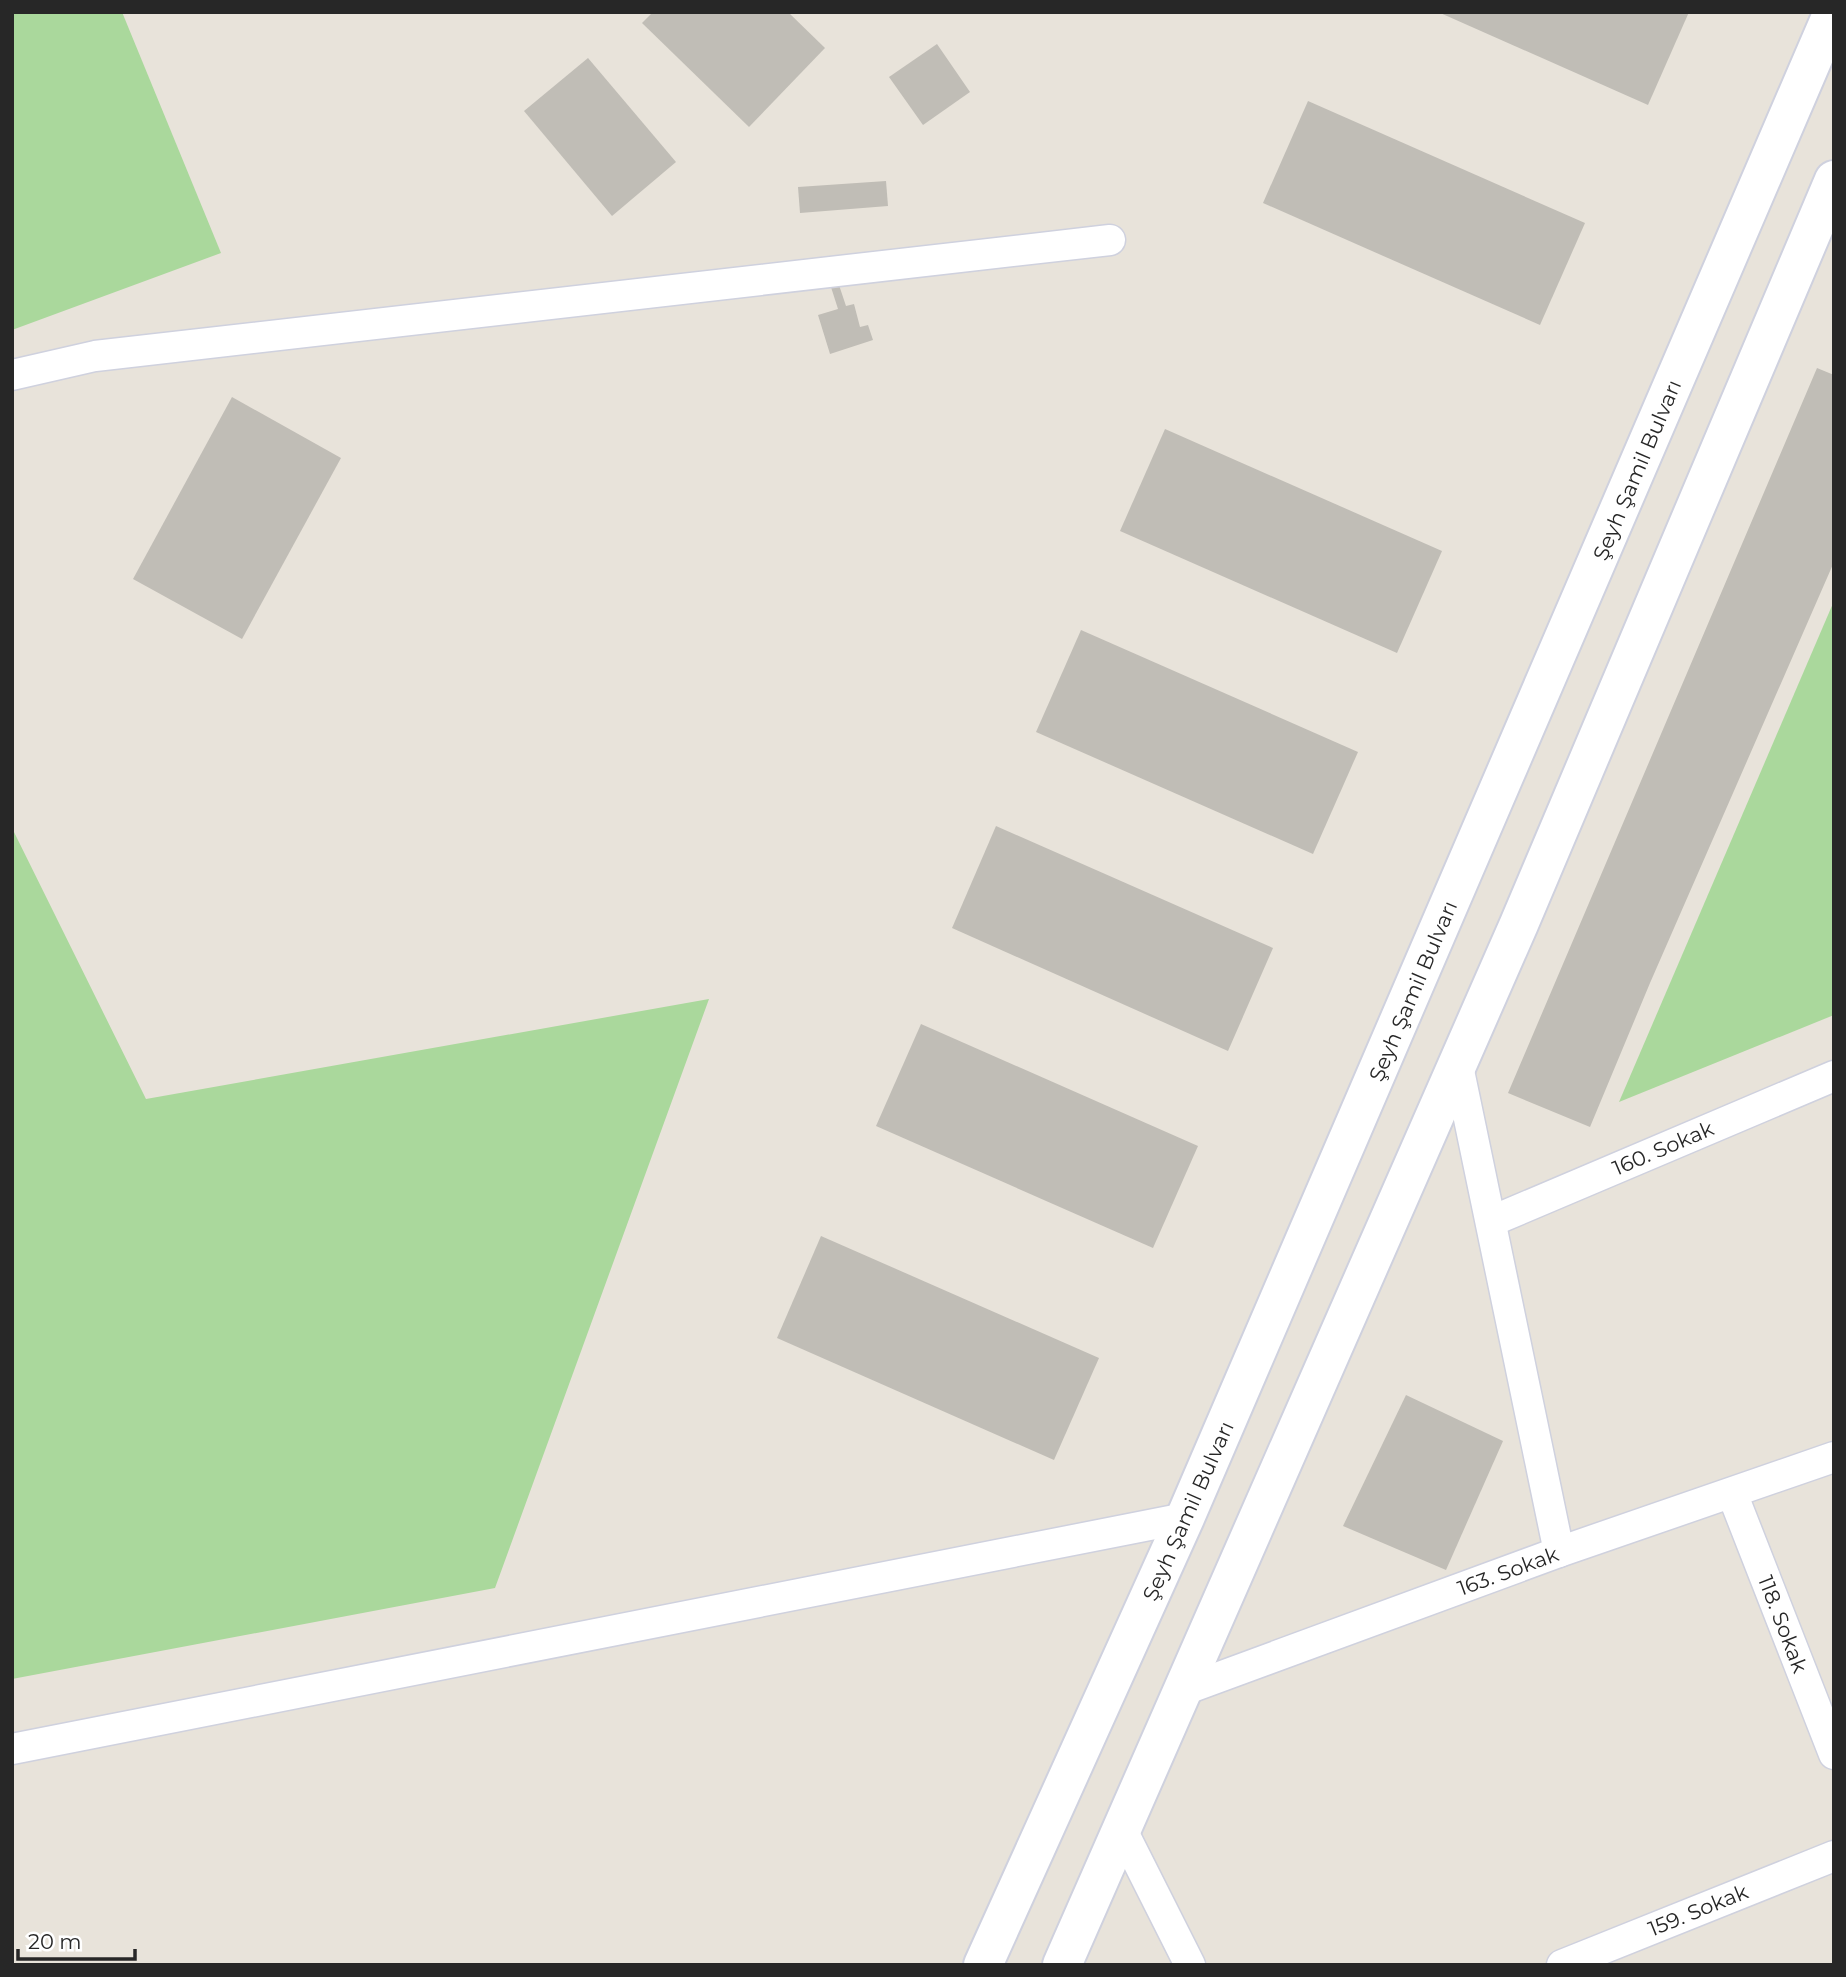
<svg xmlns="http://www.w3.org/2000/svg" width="1846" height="1977" font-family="Montserrat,sans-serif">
	<rect width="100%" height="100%" fill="#e8e3da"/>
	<g fill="#aad89c">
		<polygon points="12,12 122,12 221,253 12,330"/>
		<polygon points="1834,601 1834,1015 1619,1102"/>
		<polygon points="12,828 146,1099 709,999 495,1588 12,1679"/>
	</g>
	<g fill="#c0bdb6">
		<polygon points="653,12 788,12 825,48 749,127 642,23"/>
		<polygon points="1438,12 1689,12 1648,105"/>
		<polygon points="937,44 970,92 923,125 889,77"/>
		<polygon points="588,58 676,162 612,216 524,111"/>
		<polygon points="1308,101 1585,223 1540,325 1263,203"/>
		<polygon points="886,181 888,206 800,213 798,187"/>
		<polygon points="838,282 846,306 854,304 860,327 868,325 873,340 830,354 818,315 838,309 830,284"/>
		<polygon points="1817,368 1834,375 1834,562 1650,983 1590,1127 1508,1093"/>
		<polygon points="232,397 341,458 242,639 133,579"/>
		<polygon points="1165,429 1442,551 1397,653 1120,531"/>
		<polygon points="1081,630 1358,752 1313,854 1036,732"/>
		<polygon points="996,826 1273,948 1228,1051 952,928"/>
		<polygon points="921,1024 1198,1146 1153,1248 876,1126"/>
		<polygon points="821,1236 1099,1358 1054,1460 777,1338"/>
		<polygon points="1406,1395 1503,1441 1446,1570 1343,1526"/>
	</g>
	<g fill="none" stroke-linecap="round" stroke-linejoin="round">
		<g stroke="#cfd1de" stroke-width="33">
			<g id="street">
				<polyline points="12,375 95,356 1110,240"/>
				<polyline points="1457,1061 1559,1552"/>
				<polyline points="1492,1221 1834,1076"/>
				<polyline points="1732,1493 1834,1754"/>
				<polyline points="1184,1690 1559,1552 1834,1457"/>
				<polyline points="12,1749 1185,1518"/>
				<polyline points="1122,1830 1190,1965"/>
				<polyline points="1562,1965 1834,1856"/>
			</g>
		</g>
		<g stroke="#cfd1de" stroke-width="42">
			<g id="secondary">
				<polyline points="983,1965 1185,1518 1833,12"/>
				<polyline points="1062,1965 1519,924 1834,180"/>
			</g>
		</g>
		<use href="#street" stroke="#fff" stroke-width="30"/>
		<use href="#secondary" stroke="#fff" stroke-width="38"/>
	</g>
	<g text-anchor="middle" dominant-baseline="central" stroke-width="6" stroke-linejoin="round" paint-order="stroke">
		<g font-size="21" fill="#272727" stroke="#fff">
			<text transform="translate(1637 470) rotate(-67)">Şeyh Şamil Bulvarı</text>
			<text transform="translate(1413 991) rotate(-67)">Şeyh Şamil Bulvarı</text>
			<text transform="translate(1663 1148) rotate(-23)">160. Sokak</text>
			<text transform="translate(1188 1511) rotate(-66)">Şeyh Şamil Bulvarı</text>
			<text transform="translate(1508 1571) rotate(-20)">163. Sokak</text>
			<text transform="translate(1783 1624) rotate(69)">118. Sokak</text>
			<text transform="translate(1698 1910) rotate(-22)">159. Sokak</text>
		</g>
	</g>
	<rect width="1846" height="1977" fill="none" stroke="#272727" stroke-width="28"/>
	<path d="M18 1949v10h117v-10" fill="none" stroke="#272727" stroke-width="3.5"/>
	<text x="28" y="1949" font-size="21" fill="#272727" stroke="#ffffff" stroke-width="5" paint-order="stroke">20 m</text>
</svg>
